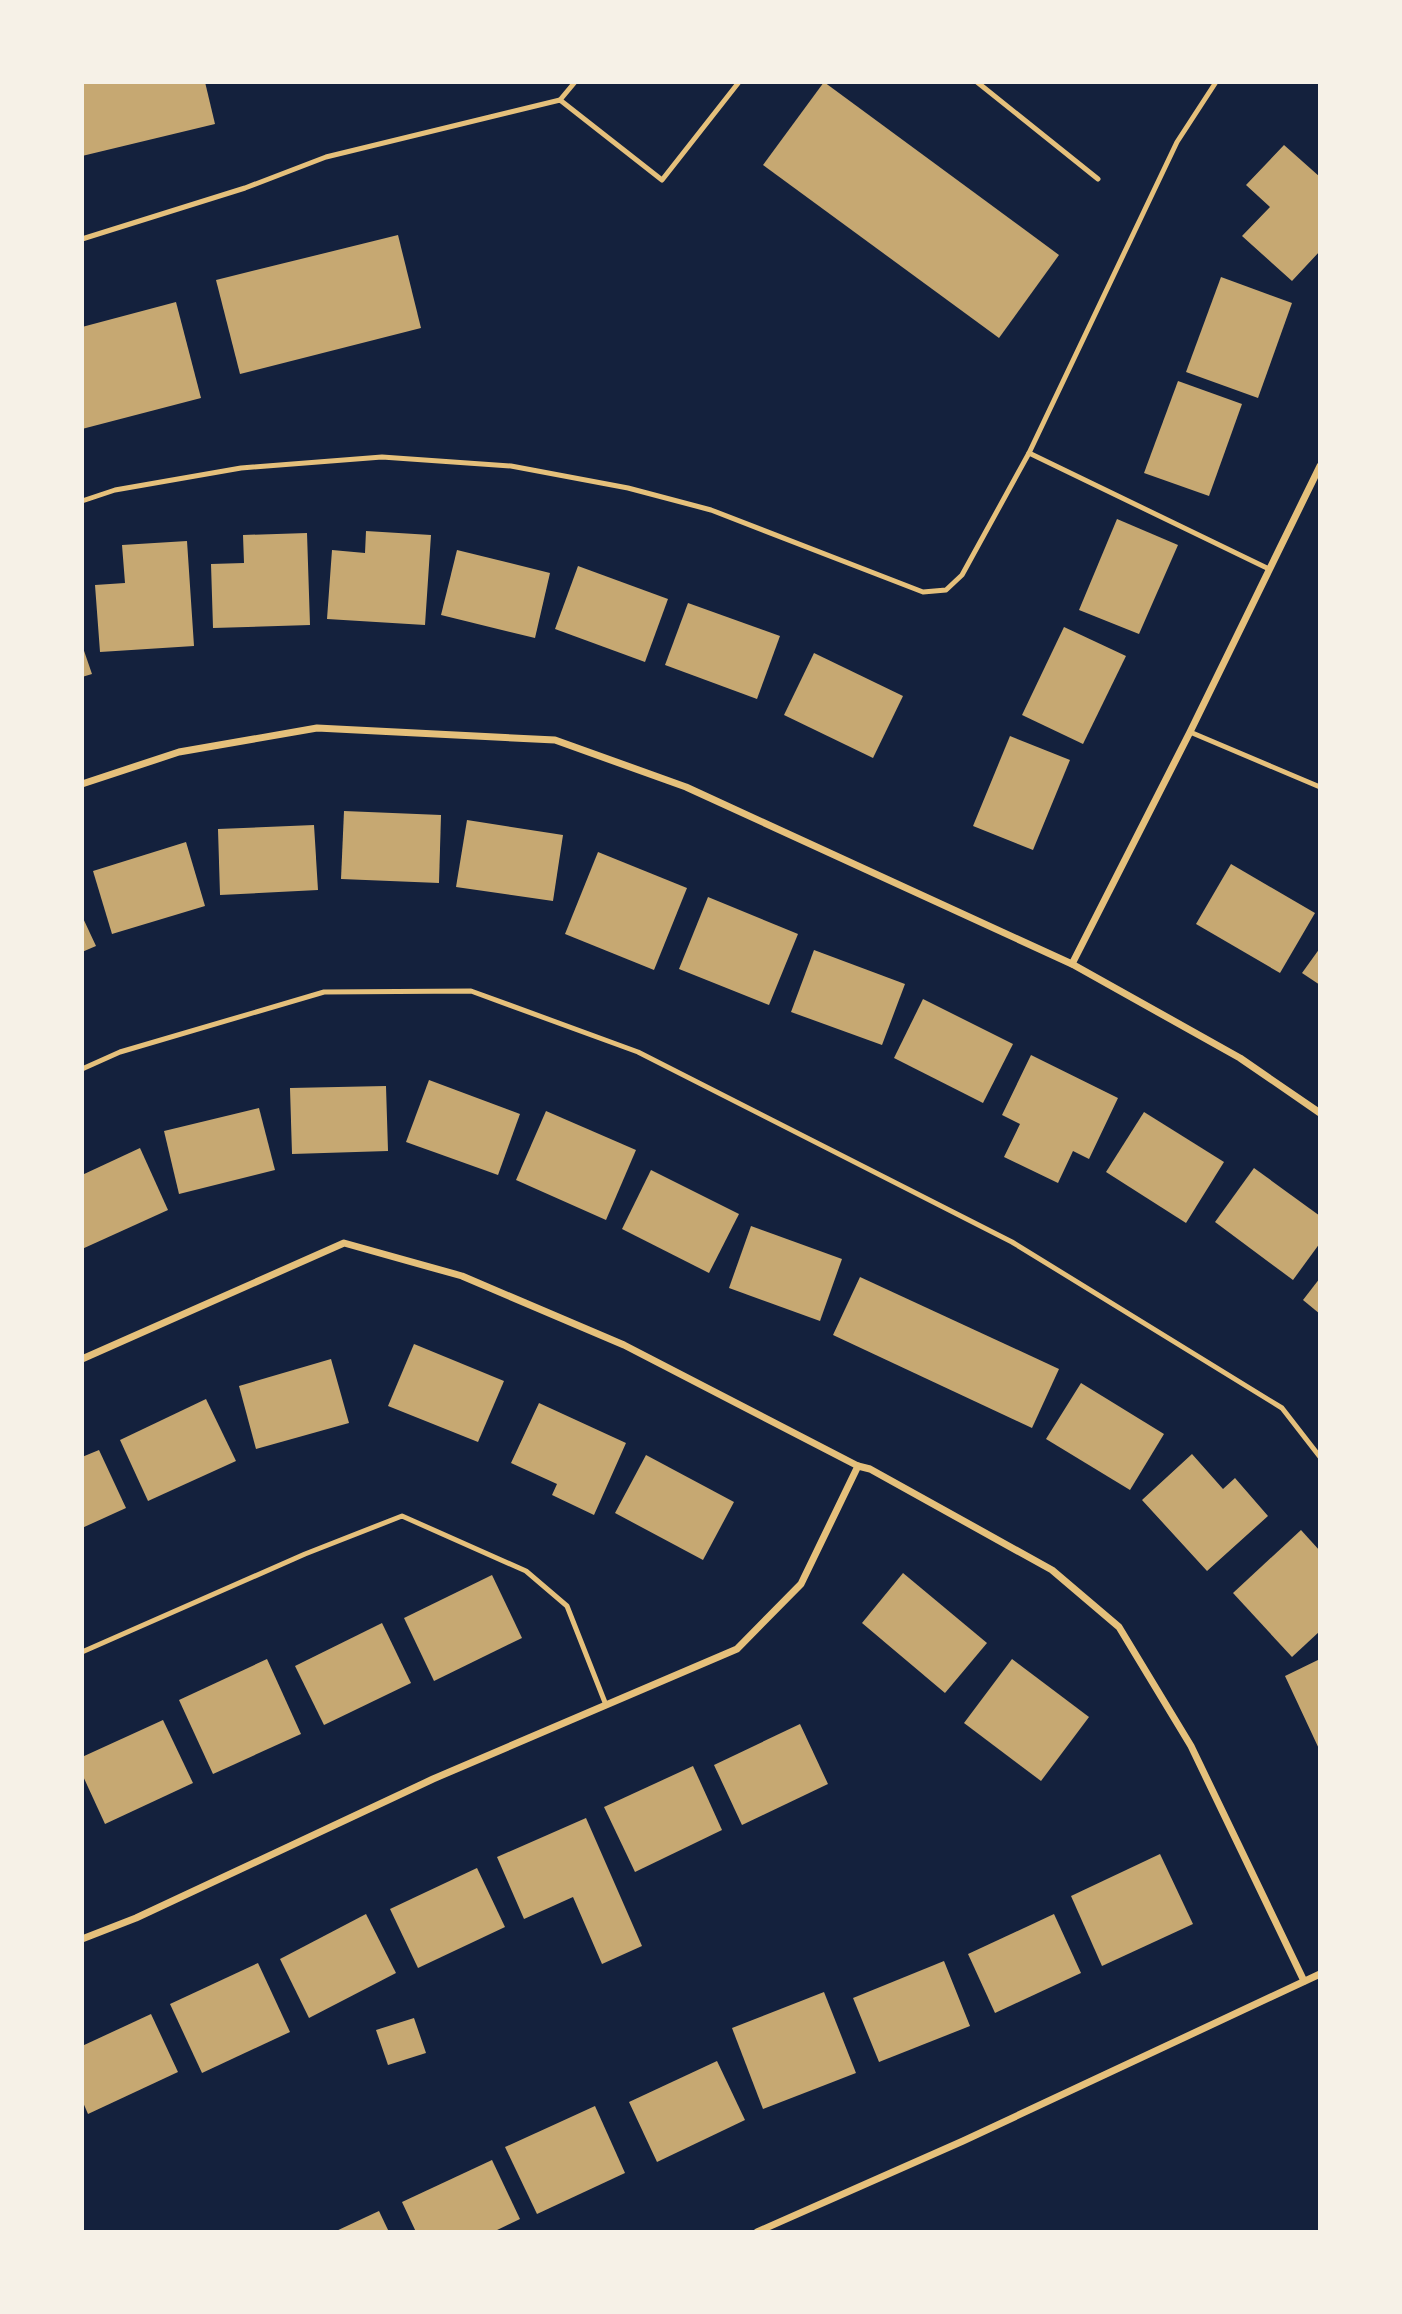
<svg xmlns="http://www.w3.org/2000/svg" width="1402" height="2314" font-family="'Asap Condensed',sans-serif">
	<rect width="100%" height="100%" fill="#14213d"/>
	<g fill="#c6a872">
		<polygon points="82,82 205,82 215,124 82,156"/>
		<polygon points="824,82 1059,255 999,338 763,165"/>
		<polygon points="1284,145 1320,177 1320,251 1292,281 1242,236 1270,207 1246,185"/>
		<polygon points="398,235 421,328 240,374 216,280"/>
		<polygon points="1221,277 1292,303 1258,398 1186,372"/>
		<polygon points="176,302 201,398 82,429 82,327"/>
		<polygon points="1178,381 1242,404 1209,496 1144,473"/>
		<polygon points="1117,519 1178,545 1139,634 1079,610"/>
		<polygon points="366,531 431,535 425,625 327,619 332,550 365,553"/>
		<polygon points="307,533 310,625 213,628 211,564 244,563 243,535"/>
		<polygon points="187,541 194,646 100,652 95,585 125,583 122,545"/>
		<polygon points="457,550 550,573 535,638 441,615"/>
		<polygon points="578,566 668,599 645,662 555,629"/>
		<polygon points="688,603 780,636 757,699 665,665"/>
		<polygon points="1064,627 1126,656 1083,744 1022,715"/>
		<polygon points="82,645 92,674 82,677"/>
		<polygon points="814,653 903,696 873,758 784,715"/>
		<polygon points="1010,736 1070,760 1033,850 973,826"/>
		<polygon points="344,811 441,815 439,883 341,879"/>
		<polygon points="467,820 563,835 553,901 456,887"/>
		<polygon points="314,825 318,890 220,895 218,829"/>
		<polygon points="186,842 205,906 112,934 93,871"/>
		<polygon points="598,852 687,888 654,970 565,934"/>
		<polygon points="1231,864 1315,913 1280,973 1196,924"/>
		<polygon points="708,897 798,934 769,1005 679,969"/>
		<polygon points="82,916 96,946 82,952"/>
		<polygon points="1320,948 1320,985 1302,973"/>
		<polygon points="814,950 905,984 882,1045 791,1012"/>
		<polygon points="923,999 1013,1044 983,1103 894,1058"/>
		<polygon points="1031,1055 1118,1098 1089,1159 1073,1151 1058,1183 1004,1157 1020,1124 1002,1115"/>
		<polygon points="429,1080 520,1114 498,1175 406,1142"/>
		<polygon points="386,1086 388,1151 292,1154 290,1088"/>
		<polygon points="259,1108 275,1170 179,1194 164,1131"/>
		<polygon points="546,1111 636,1150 606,1220 516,1180"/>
		<polygon points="1144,1112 1224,1162 1186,1223 1106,1172"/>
		<polygon points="140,1148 168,1210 82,1249 82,1175"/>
		<polygon points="1254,1168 1320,1216 1320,1243 1293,1280 1215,1222"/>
		<polygon points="651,1170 739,1214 709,1273 622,1229"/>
		<polygon points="751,1226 842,1259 820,1321 729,1288"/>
		<polygon points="860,1277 1059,1369 1032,1428 833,1335"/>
		<polygon points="1320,1278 1320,1314 1303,1300"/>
		<polygon points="414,1344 504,1381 478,1442 388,1406"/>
		<polygon points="331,1359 349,1423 256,1449 239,1386"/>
		<polygon points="1081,1383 1164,1434 1130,1490 1046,1439"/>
		<polygon points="206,1399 236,1461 148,1501 120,1440"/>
		<polygon points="539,1403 626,1443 594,1515 552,1495 557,1484 511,1463"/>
		<polygon points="99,1450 126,1508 82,1528 82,1457"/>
		<polygon points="1192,1454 1223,1489 1235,1478 1268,1516 1207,1571 1142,1500"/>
		<polygon points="646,1455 734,1502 703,1560 615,1513"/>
		<polygon points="1301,1530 1320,1551 1320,1631 1292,1657 1233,1593"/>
		<polygon points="903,1573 987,1643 945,1693 862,1623"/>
		<polygon points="492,1575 522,1638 434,1681 404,1618"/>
		<polygon points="382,1623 411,1683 324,1725 295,1666"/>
		<polygon points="267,1659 301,1734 213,1774 179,1700"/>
		<polygon points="1012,1659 1089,1717 1041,1781 964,1723"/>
		<polygon points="1320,1659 1320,1751 1285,1676"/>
		<polygon points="163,1720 193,1783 105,1824 82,1774 82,1757"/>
		<polygon points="800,1724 828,1784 742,1825 714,1765"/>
		<polygon points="693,1766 722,1830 635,1872 604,1807"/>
		<polygon points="586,1818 642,1946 602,1964 573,1897 524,1919 497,1857"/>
		<polygon points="1160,1854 1193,1924 1102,1966 1071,1896"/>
		<polygon points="477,1868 505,1927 418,1968 390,1909"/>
		<polygon points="366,1914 396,1973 309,2018 280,1959"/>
		<polygon points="1054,1914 1081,1973 995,2013 968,1954"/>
		<polygon points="944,1961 970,2026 879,2062 853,1998"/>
		<polygon points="258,1963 290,2032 202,2073 170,2004"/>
		<polygon points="824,1992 856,2073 763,2109 732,2028"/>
		<polygon points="151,2014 178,2072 88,2114 82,2100 82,2046"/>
		<polygon points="414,2018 426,2053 388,2065 376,2030"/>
		<polygon points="717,2061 745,2120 657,2162 629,2102"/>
		<polygon points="595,2106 625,2173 537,2214 505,2147"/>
		<polygon points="492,2160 520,2219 493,2232 416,2232 402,2202"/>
		<polygon points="379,2211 389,2232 334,2232"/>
	</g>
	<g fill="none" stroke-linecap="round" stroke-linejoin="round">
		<g stroke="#e5c07b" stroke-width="5">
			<polyline points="977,82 1098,179"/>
			<polyline points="560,100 575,82"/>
			<polyline points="82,239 245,188 326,157 560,100 662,180 739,82"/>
			<polyline points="1029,453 1269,569"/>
			<polyline points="82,501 115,490 241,468 382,457 511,466 628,488 711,510 923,592 946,590 962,575 1029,453 1177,142 1216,82"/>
			<polyline points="1190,732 1320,787"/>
			<polyline points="82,1069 120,1052 324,992 471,991 638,1052 1012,1242 1282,1408 1320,1457"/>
			<polyline points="82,1652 305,1554 402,1516 526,1571 567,1606 606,1705"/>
		</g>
		<g stroke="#e5c07b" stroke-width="7">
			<polyline points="82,784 179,752 317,728 555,740 686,787 1072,964 1240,1058 1320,1113"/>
			<polyline points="1072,964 1190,732 1320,466"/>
			<polyline points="82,1359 344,1243 462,1276 624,1345 858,1466 870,1469 1052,1570 1119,1627 1191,1746 1304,1981"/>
			<polyline points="82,1939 136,1918 433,1779 737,1649 801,1584 858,1466"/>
			<polyline points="757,2232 963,2141 1320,1974"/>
		</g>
	</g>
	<rect width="1402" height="2314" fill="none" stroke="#f6f1e7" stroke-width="168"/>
</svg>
